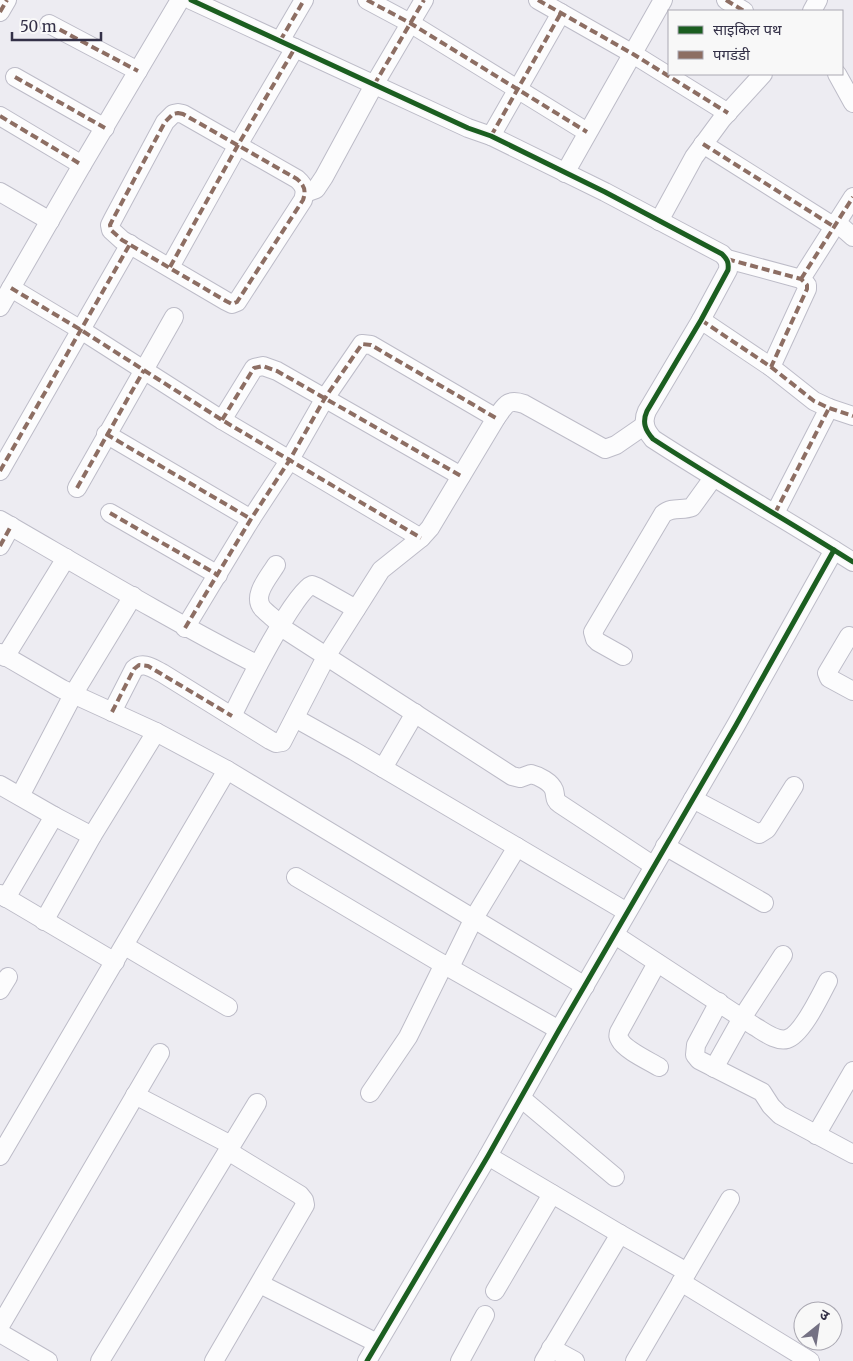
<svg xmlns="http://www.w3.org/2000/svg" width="853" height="1361" font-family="Merriweather,'Noto Sans Devanagari',serif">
	<rect width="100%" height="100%" fill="#edecf2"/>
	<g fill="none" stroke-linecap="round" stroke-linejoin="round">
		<g stroke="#bdbcc8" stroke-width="20">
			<g id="minor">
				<path d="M191,0l277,128 23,8 114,56 117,62c5,5 7,8 6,16l-27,50 -54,91c-5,11 -2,19 6,28 66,43 134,81 200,123"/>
				<polyline points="367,0 410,23 587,132"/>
				<polyline points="538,0 633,54 728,113"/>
				<polyline points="726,0 744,11"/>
				<polyline points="812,11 818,0"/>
				<polyline points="0,12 7,0"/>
				<polyline points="49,24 138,71"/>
				<polyline points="280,41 304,0"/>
				<polyline points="837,74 853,103"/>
				<polyline points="15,77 105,128"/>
				<path d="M178,113l5,1 114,65c8,7 9,12 6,21l-66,102 -5,2 -6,-3 -104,-61 -11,-10 -1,-5 3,-6 52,-97 8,-8z"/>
				<polyline points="0,116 82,165"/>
				<polyline points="491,136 561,13"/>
				<polyline points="703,144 833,226"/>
				<polyline points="565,173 663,0"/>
				<polyline points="0,192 50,221"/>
				<polyline points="305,193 316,189 324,177 374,85 424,0"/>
				<polyline points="659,221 694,157 722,119 763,74"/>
				<polyline points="836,222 853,237"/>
				<polyline points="727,259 801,279 807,285 807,289 771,367"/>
				<polyline points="170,267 238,145 295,48"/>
				<polyline points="801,279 853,197"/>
				<polyline points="11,288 81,330 222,420 421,538"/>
				<polyline points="0,307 82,165 180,0"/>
				<polyline points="701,320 771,367 814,401 829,408 853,416"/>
				<polyline points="222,420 254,368 263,366 277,371 461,476"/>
				<polyline points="106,434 251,519"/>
				<polyline points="0,471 130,244"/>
				<polyline points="77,488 174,317"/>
				<polyline points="110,513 218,575"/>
				<polyline points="775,513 829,408"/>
				<path d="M0,520c85,49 170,100 258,145"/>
				<polyline points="0,546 11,526"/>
				<path d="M276,565c-7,12 -25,31 -13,44 7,7 15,12 21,20l228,147 8,2 11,-4c8,2 20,8 23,16 2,7 0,10 6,14l94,62"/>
				<polyline points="185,628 251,519 289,461 325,398 362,344 371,345 496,418"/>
				<polyline points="849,636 827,673 829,678 853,691"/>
				<polyline points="0,653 62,689 156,732 227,770 585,986"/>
				<path d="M623,656l-25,-14 -3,-3 -2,-7 70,-118c9,-8 20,-3 29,-7l21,-29"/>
				<polyline points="5,657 66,558"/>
				<path d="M112,712l22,-43c9,-8 18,-1 28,4l108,67 6,3 6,-1 45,-87 54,-85 40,-32 9,-10 66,-110c9,-12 11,-20 28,-14l81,45 11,-4 29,-20"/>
				<path d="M232,716c11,-22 62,-125 80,-131l5,2 39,22"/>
				<polyline points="295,718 354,751 627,912"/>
				<polyline points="383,768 415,713"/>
				<polyline points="0,785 54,816 92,836"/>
				<polyline points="20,796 74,693 133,596"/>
				<polyline points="693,799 759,834 767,829 794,786"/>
				<polyline points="665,846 764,903"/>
				<polyline points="296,877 434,959 559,1030"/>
				<polyline points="0,894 115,962"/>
				<polyline points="6,898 54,816"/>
				<polyline points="44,921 92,836 156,732"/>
				<path d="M615,935l139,91c9,5 22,16 33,13 15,-4 34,-45 41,-58"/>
				<polyline points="125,946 228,1007"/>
				<path d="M657,963l-38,69c-1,4 -1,5 1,8 5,10 29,21 39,27"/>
				<polyline points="450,967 474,918 517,847"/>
				<polyline points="0,990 8,977"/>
				<polyline points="719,1002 696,1045 695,1055 699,1060 762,1092 771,1106 780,1115 853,1154"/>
				<polyline points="714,1068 742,1018 783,955"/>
				<polyline points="370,1093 408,1037 444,964"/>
				<polyline points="135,1095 231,1145"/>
				<polyline points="521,1098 615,1177"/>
				<polyline points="816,1135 853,1071"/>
				<polyline points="0,1156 227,770"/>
				<polyline points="488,1156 620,1234 687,1272"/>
				<polyline points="681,1282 810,1361"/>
				<polyline points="260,1284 377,1343"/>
				<polyline points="495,1291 552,1194"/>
				<polyline points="0,1326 160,1053"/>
				<polyline points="0,1333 48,1361"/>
				<polyline points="551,1348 575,1361"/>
				<polyline points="100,1361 257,1103"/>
				<polyline points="214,1361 305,1205 304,1200 300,1195 228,1151"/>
				<polyline points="367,1361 488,1156 559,1030 736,725 834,550"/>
				<polyline points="460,1361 485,1315"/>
				<polyline points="544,1361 620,1234"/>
				<polyline points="635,1361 730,1199"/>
			</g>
		</g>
		<use href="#minor" stroke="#fcfcfd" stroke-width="18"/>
		<g stroke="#8d6e63" stroke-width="4" stroke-dasharray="8 4" stroke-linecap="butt">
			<polyline points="367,0 410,23 587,132"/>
			<polyline points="538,0 633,54 728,113"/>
			<polyline points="726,0 744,11"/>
			<polyline points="0,12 7,0"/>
			<polyline points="49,24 138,71"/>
			<polyline points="280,41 304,0"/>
			<polyline points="15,77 105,128"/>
			<polyline points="374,85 424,0"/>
			<path d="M178,113l5,1 114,65c8,7 9,12 6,21l-66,102 -5,2 -6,-3 -104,-61 -11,-10 -1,-5 3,-6 52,-97 8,-8z"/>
			<polyline points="0,116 82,165"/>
			<polyline points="491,136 561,13"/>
			<polyline points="703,144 833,226"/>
			<polyline points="727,259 801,279 807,285 807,289 771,367"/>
			<polyline points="170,267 238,145 295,48"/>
			<polyline points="801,279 853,197"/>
			<polyline points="11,288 81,330 222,420 421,538"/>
			<polyline points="701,320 771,367 814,401 829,408 853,416"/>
			<polyline points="222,420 254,368 263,366 277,371 461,476"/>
			<polyline points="106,434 251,519"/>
			<polyline points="0,471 130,244"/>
			<polyline points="77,488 144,370"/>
			<polyline points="110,513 218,575"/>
			<polyline points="775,513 829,408"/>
			<polyline points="0,546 11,526"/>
			<polyline points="185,628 251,519 289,461 325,398 362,344 371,345 496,418"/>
			<polyline points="112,712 134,669 139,665 148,666 232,716"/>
		</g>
		<g stroke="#f8f8f8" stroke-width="8">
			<g id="cycleway">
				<path d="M191,0l277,128 23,8 114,56 117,62c5,5 7,8 6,16l-27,50 -54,91c-5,11 -2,19 6,28 66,43 134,81 200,123"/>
				<polyline points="367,1361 488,1156 559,1030 736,725 834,550"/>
			</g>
		</g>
		<use href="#cycleway" stroke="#1b5e20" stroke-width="5"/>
	</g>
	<rect x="668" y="10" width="175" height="65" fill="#f8f8f8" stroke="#aaa8b2"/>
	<rect x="678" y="26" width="25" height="8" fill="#1b5e20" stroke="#aaa8b2"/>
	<text x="713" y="35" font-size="15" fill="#343148">साइकिल पथ</text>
	<rect x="678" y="51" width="25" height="8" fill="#8d6e63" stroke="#aaa8b2"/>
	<text x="713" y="60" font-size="15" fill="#343148">पगडंडी</text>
	<g transform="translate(818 1326) rotate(30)"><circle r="24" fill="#f8f8f8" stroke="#aaa8b2"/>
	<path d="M0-4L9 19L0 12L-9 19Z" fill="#757284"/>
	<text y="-8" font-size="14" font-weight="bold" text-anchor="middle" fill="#343148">उ</text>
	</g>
	<path d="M12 32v8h89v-8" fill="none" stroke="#343148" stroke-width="2.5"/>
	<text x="20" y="32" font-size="15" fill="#343148" stroke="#f8f8f8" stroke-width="4" paint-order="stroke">50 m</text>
</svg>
